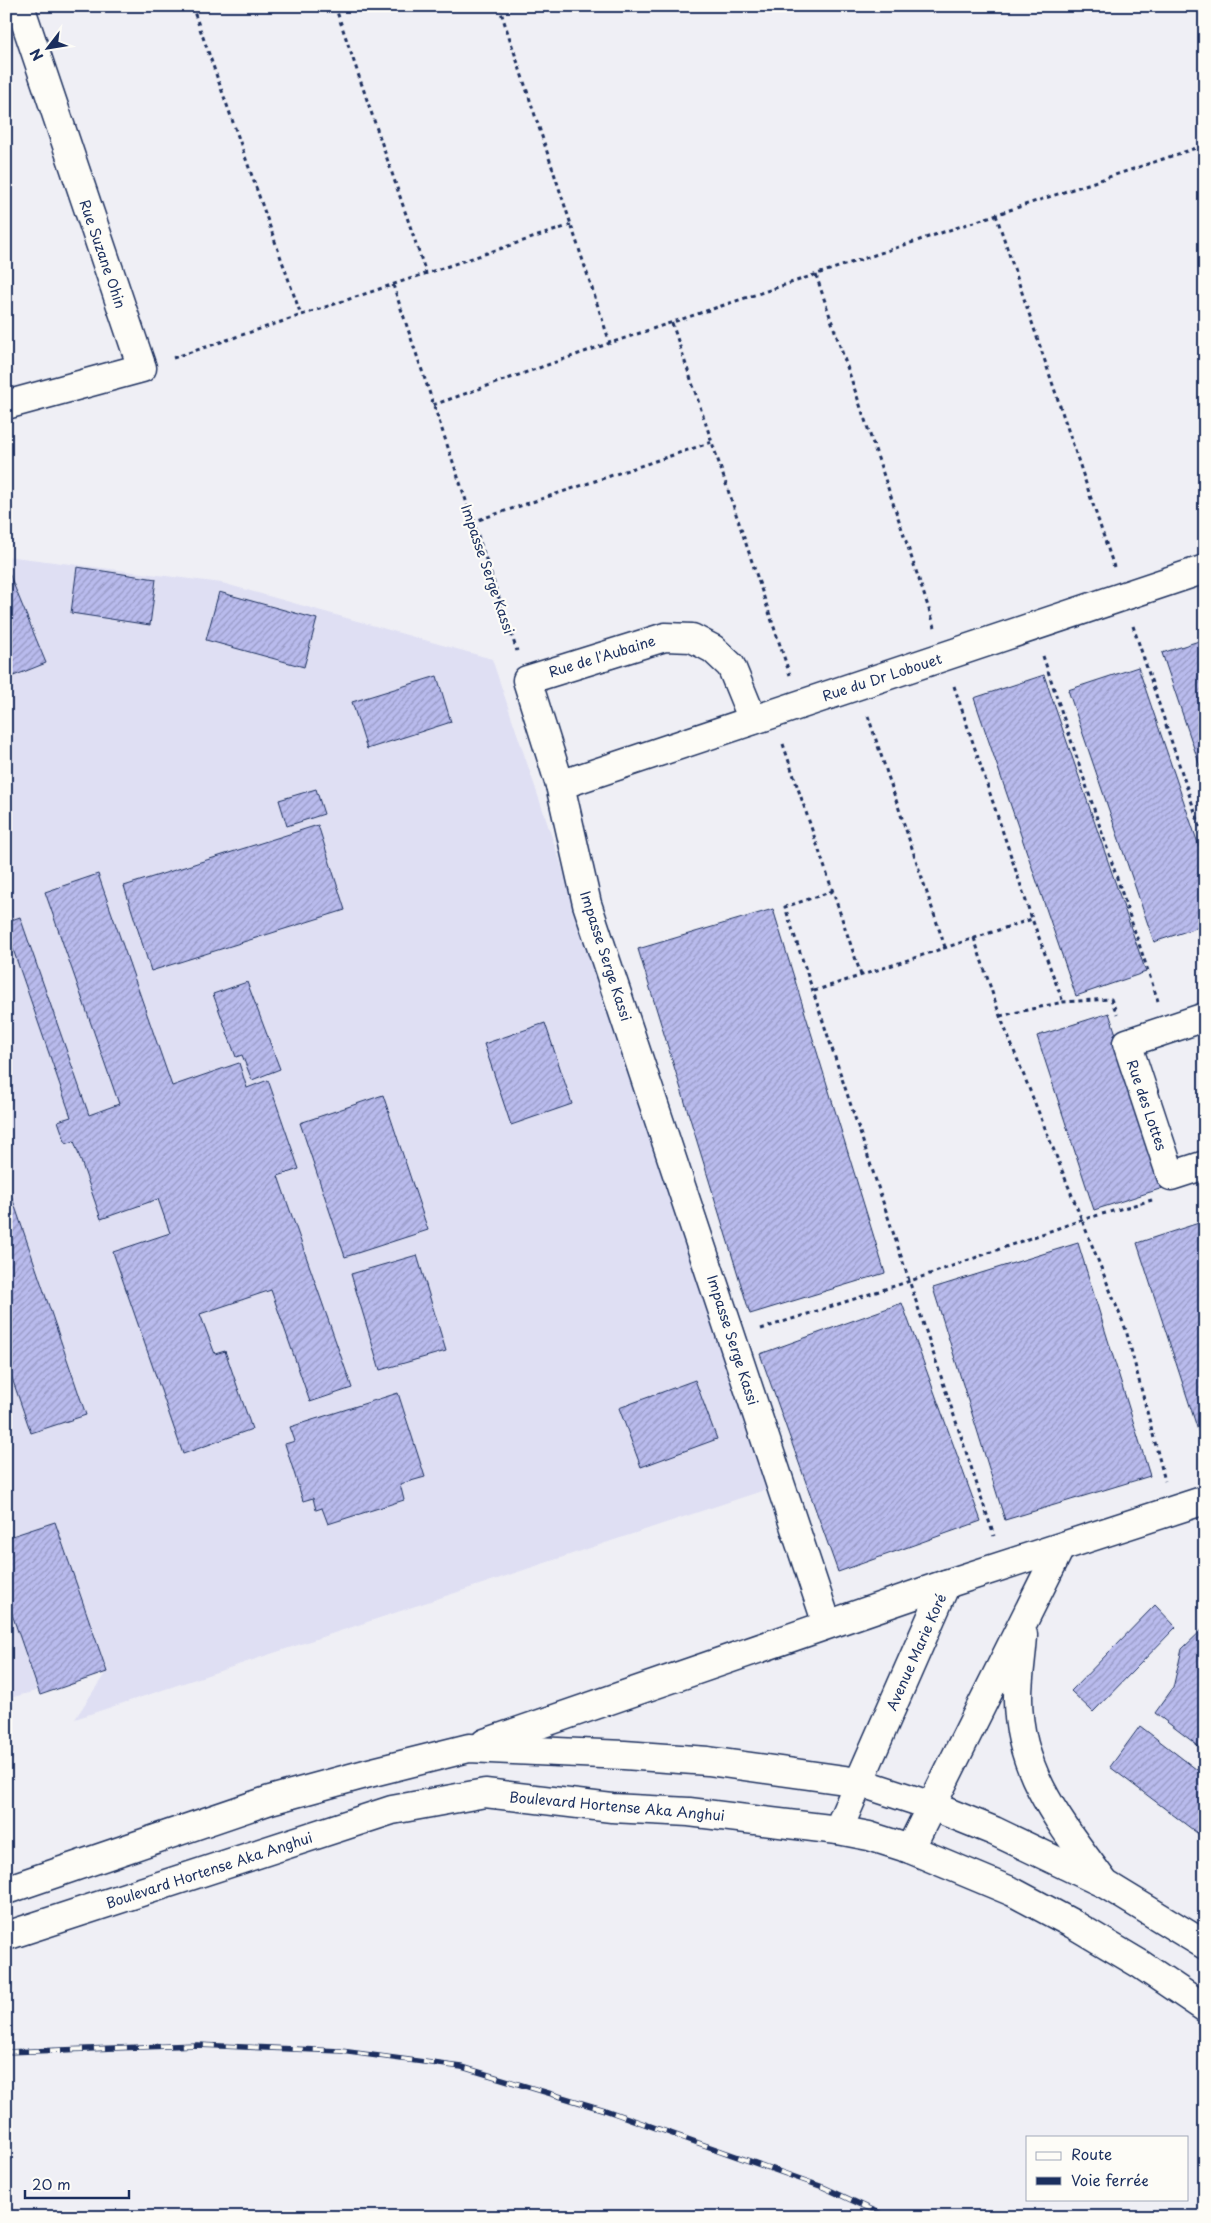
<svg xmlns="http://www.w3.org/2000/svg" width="1211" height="2223" font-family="'Playpen Sans',sans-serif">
	<defs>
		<pattern id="building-hatch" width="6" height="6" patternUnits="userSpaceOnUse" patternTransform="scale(1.25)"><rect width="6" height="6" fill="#b9bbed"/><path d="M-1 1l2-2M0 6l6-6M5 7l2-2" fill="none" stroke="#9698c3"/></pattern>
	</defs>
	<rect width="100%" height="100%" fill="#efeff5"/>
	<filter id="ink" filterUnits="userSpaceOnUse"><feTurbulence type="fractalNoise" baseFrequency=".02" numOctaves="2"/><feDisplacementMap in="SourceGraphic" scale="10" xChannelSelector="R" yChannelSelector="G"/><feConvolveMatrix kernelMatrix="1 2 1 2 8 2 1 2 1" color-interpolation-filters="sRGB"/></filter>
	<g filter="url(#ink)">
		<polygon fill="#dfdff3" points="6,556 222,583 492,659 771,1488 75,1719 106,1672 6,1699"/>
		<g fill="url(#building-hatch)" stroke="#1b2f5e">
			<polygon points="6,566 46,663 6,679"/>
			<polygon points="77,567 156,579 150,625 71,613"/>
			<polygon points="219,592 317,619 304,667 206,640"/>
			<polygon points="1205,639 1205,781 1162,653"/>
			<polygon points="1138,667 1205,864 1205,925 1154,942 1068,690"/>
			<polygon points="1044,675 1146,972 1076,996 974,698"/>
			<polygon points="437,676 451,722 367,749 352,702"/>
			<polygon points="316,789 324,814 287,826 279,800"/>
			<polygon points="318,825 345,910 151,971 124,886"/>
			<polygon points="98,874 172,1086 239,1063 247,1088 268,1080 299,1169 278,1176 352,1388 310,1402 271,1290 200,1314 215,1354 225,1351 252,1429 183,1454 113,1252 170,1233 158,1199 101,1219 74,1141 66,1144 58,1121 71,1117 6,929 6,922 20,917 89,1115 119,1104 45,892"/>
			<polygon points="773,909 885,1273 750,1314 638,949"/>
			<polygon points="247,982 280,1069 252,1080 242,1055 236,1057 213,994"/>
			<polygon points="1109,1013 1166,1187 1094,1210 1037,1036"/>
			<polygon points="545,1023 572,1104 511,1125 484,1044"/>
			<polygon points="383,1095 428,1230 345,1257 300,1123"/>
			<polygon points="6,1180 86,1415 31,1433 6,1361"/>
			<polygon points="1205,1221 1205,1452 1137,1243"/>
			<polygon points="1078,1243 1150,1476 1005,1520 933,1288"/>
			<polygon points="417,1255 446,1351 380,1370 351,1274"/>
			<polygon points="902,1303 981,1521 838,1572 760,1354"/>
			<polygon points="695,1380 717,1439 641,1467 619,1408"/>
			<polygon points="398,1393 425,1477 400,1484 404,1500 328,1524 322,1508 316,1510 313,1498 303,1501 285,1444 295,1441 290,1427"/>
			<polygon points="55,1522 107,1672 40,1695 6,1597 6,1538"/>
			<polygon points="1155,1605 1176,1627 1093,1712 1071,1691"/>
			<polygon points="1205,1627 1205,1751 1155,1713 1173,1688 1182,1649"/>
			<polygon points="1140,1726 1205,1776 1205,1839 1110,1767"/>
		</g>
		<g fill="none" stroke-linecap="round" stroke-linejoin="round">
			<g stroke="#1b2f5e" stroke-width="31">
				<g id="street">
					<polyline points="6,405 142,368 20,6"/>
					<polyline points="753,720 731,666 713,649 692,638 665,637 527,680 560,785 587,904 827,1624"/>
					<polyline points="560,785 1205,569"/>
					<polyline points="1205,1017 1127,1043 1171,1176 1205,1165"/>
				</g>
			</g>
			<g stroke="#1b2f5e" stroke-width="31">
				<g id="secondary">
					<path d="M1023,1635c-1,20 -5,41 -5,61 -1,75 43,128 85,185"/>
					<polyline points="485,1743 946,1584 1205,1500"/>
					<polyline points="838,1830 946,1584"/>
					<polyline points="910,1849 1060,1548"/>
					<polyline points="6,1890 270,1800 369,1773 469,1748 624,1755 708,1761 859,1782 932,1806 994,1831 1105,1884 1205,1945"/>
					<polyline points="6,1936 392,1810 485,1793 612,1808 689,1812 838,1830 869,1836 910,1849 1013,1892 1073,1924 1140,1964 1205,2008"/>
				</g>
			</g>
			<g stroke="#1b2f5e" stroke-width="3" stroke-dasharray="4 4" stroke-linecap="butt">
				<polyline points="192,6 301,315"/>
				<polyline points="335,6 426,273"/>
				<polyline points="499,6 610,343"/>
				<polyline points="996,215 1114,567"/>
				<polyline points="816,275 935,627"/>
				<polyline points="393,285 517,651"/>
				<polyline points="672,323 790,675"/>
				<polyline points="173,358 571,225"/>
				<polyline points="433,405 610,343 1205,145"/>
				<polyline points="472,522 712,442"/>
				<polyline points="1133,626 1205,842"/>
				<polyline points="1043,656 1158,1001"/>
				<polyline points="954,686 1032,919 1063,1002"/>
				<polyline points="868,716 945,947"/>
				<polyline points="783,744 861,975"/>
				<polyline points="833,891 785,907 994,1536"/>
				<polyline points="974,938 1000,1016 1126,1330 1165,1481"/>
				<polyline points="814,991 1032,919"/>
				<polyline points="1000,1016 1063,1002 1111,999 1117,1014"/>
				<polyline points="761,1329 910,1281 1081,1220 1152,1200"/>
			</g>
			<use href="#street" stroke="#fdfcf7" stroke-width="28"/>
			<use href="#secondary" stroke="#fdfcf7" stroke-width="28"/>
			<g stroke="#1b2f5e" stroke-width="5.5">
				<polyline id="rail" points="6,2052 197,2045 341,2051 462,2067 605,2110 823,2187 888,2217"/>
			</g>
			<use href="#rail" stroke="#fdfcf7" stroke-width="4" stroke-dasharray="11" stroke-linecap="butt"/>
		</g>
	</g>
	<g text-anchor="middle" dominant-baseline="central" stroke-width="4.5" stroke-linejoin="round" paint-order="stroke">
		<g font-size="14" fill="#1b2f5e" stroke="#fdfcf7">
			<text transform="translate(103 254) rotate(71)">Rue Suzane Ohin</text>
			<text transform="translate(488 569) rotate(71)">Impasse Serge Kassi</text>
			<text transform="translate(602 656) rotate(-17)">Rue de l'Aubaine</text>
			<text transform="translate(882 677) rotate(-18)">Rue du Dr Lobouet</text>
			<text transform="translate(606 956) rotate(72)">Impasse Serge Kassi</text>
			<text transform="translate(1147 1105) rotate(71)">Rue des Lottes</text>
			<text transform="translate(733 1340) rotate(72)">Impasse Serge Kassi</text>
			<text transform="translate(916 1652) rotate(-66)">Avenue Marie Koré</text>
			<text transform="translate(617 1806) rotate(5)">Boulevard Hortense Aka Anghui</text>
			<text transform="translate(209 1870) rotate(-18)">Boulevard Hortense Aka Anghui</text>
		</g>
	</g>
	<rect width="1211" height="2223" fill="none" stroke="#fdfcf7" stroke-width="25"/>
	<rect x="12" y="12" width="1186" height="2198" fill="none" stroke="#1b2f5e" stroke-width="2" filter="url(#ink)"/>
	<rect x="1026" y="2136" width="162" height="65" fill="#fdfcf7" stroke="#a3aaba"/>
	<rect x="1036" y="2152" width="25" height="8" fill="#fdfcf7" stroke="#a3aaba"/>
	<text x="1071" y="2160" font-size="15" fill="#1b2f5e">Route</text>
	<rect x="1036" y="2177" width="25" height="8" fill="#1b2f5e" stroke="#a3aaba"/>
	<text x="1071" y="2186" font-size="15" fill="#1b2f5e">Voie ferrée</text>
	<g transform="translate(48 48) rotate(239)" stroke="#fdfcf7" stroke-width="4" paint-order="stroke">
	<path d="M0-4L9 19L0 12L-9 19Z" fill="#1b2f5e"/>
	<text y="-8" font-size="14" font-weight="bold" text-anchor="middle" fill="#1b2f5e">N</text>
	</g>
	<path d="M25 2190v8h104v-8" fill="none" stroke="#1b2f5e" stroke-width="2.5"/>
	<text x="32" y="2190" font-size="15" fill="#1b2f5e" stroke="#fdfcf7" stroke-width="4" paint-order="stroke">20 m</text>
</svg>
